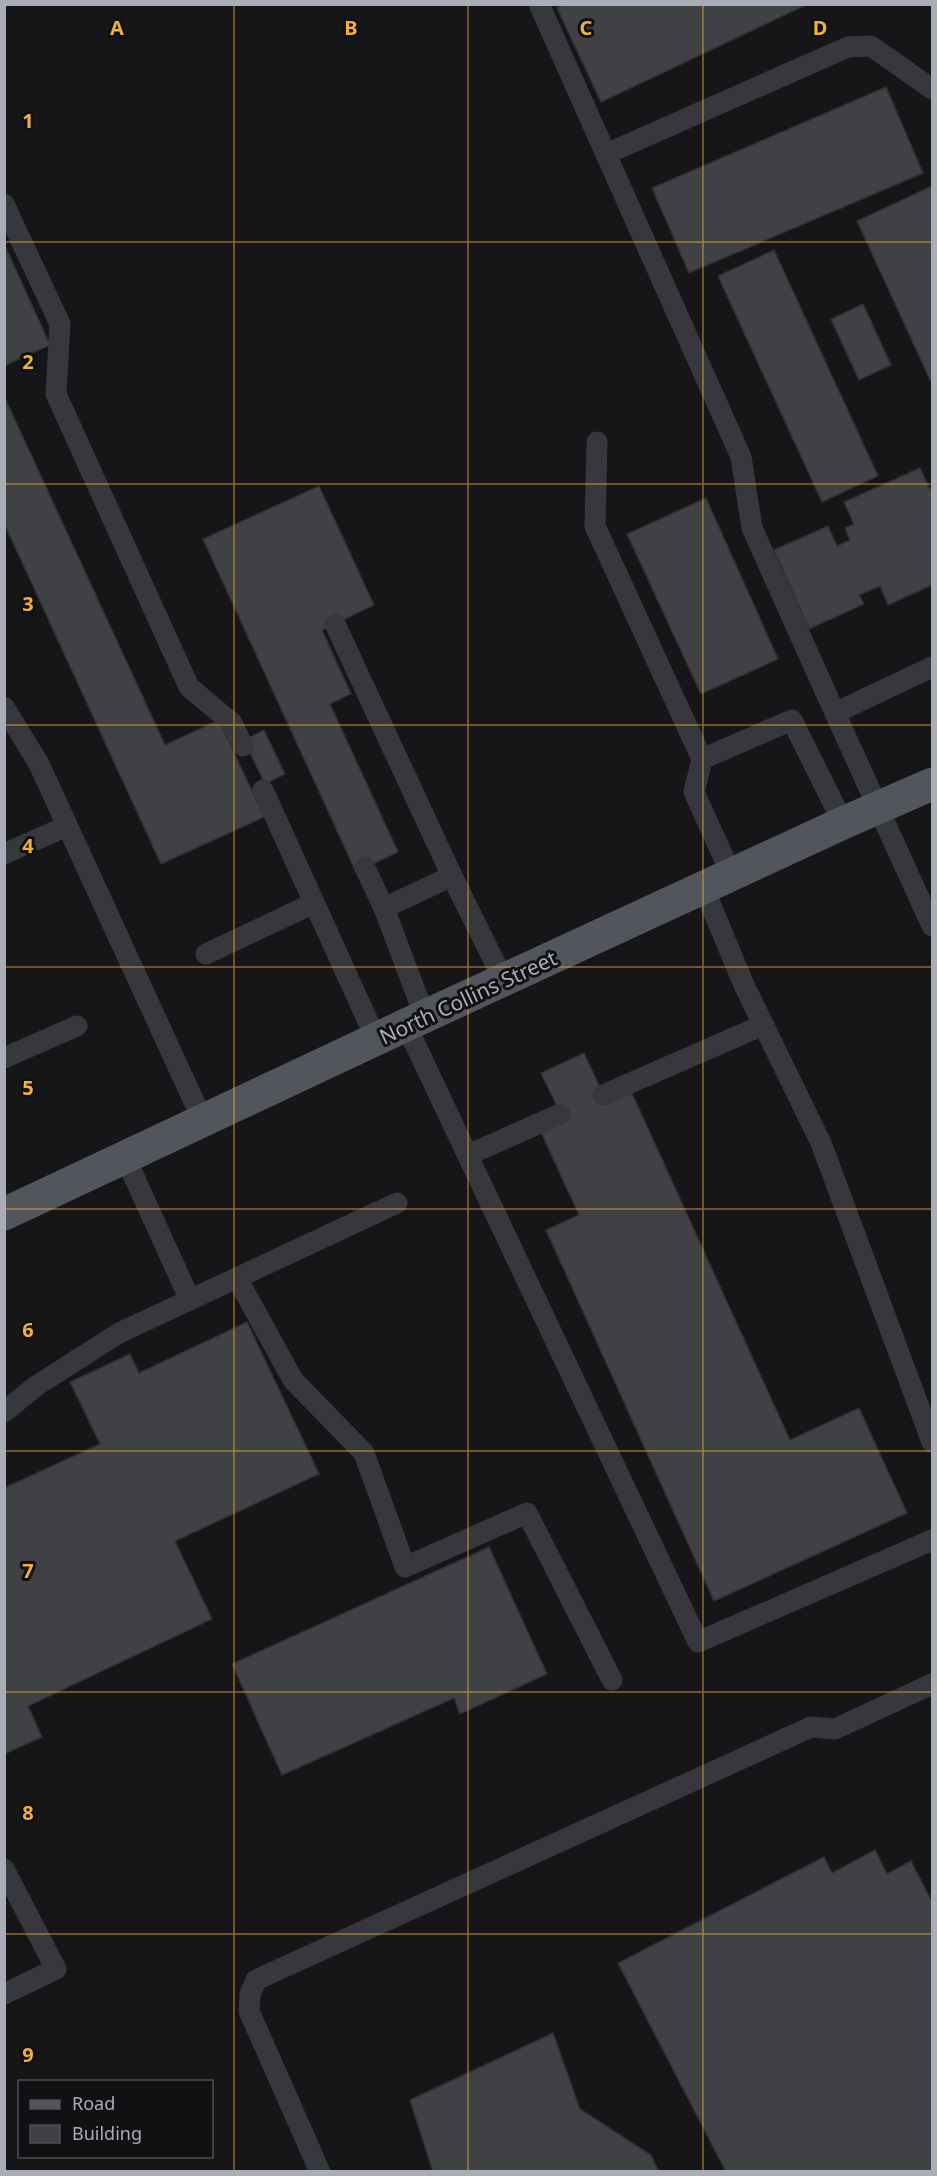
<svg xmlns="http://www.w3.org/2000/svg" width="937" height="2176" font-family="'Noto Sans',sans-serif">
	<rect width="100%" height="100%" fill="#161618"/>
	<g fill="#404145" stroke="#303034" stroke-width="1.5">
		<polygon points="563,4 808,4 601,102 557,8"/>
		<polygon points="886,87 923,173 689,273 652,188"/>
		<polygon points="932,186 932,384 857,221"/>
		<polygon points="6,248 50,345 4,366 4,249"/>
		<polygon points="774,250 878,476 822,502 718,276"/>
		<polygon points="863,304 891,365 859,380 831,319"/>
		<polygon points="4,396 165,745 219,720 264,817 161,864 4,523"/>
		<polygon points="920,468 930,489 932,488 932,585 888,605 880,586 859,595 864,604 809,629 774,550 828,526 837,546 850,540 845,528 854,524 844,502"/>
		<polygon points="319,486 374,605 322,630 351,694 330,704 398,852 356,872 203,539"/>
		<polygon points="706,498 778,659 701,694 627,534"/>
		<polygon points="264,730 285,774 265,784 244,740"/>
		<polygon points="584,1053 606,1100 630,1089 790,1440 859,1408 907,1513 714,1601 546,1230 579,1215 541,1132 564,1121 541,1073"/>
		<polygon points="247,1322 319,1474 175,1541 212,1619 28,1706 42,1737 4,1754 4,1488 100,1444 70,1382 130,1354 139,1373"/>
		<polygon points="489,1547 547,1674 460,1714 454,1698 282,1775 232,1664"/>
		<polygon points="875,1850 887,1874 911,1861 932,1902 932,2172 726,2172 618,1963 824,1857 832,1873"/>
		<polygon points="553,2033 580,2109 651,2155 659,2172 433,2172 410,2100"/>
	</g>
	<g fill="none" stroke-linecap="round" stroke-linejoin="round">
		<g stroke="#37383d" stroke-width="21">
			<polyline points="539,4 741,457 752,528 835,713 932,667"/>
			<polyline points="606,154 848,47 871,46 932,89"/>
			<polyline points="4,204 60,324 56,394 189,687 232,723 243,746"/>
			<polyline points="597,442 595,526 702,759 792,720 843,823"/>
			<polyline points="335,624 452,876 504,981"/>
			<polyline points="4,707 39,764 203,1121"/>
			<polyline points="835,713 932,926"/>
			<polyline points="702,759 694,792 732,876"/>
			<polyline points="263,790 376,1039"/>
			<polyline points="4,854 67,826"/>
			<polyline points="365,868 384,908 425,1017"/>
			<polyline points="704,889 744,985 821,1143 932,1442"/>
			<polyline points="384,908 452,876"/>
			<polyline points="206,954 314,903"/>
			<polyline points="406,1025 698,1642 932,1540"/>
			<polyline points="4,1058 77,1026"/>
			<polyline points="603,1095 763,1025"/>
			<polyline points="468,1155 560,1114"/>
			<polyline points="125,1157 190,1300"/>
			<polyline points="237,1278 293,1380 364,1453 405,1567 527,1513 612,1680"/>
			<polyline points="4,1412 36,1386 119,1333 397,1203"/>
			<polyline points="4,1869 56,1969 4,1994"/>
			<polyline points="320,2172 249,2011 250,1994 256,1980 811,1727 835,1729 932,1684"/>
		</g>
		<polyline stroke="#53555c" stroke-width="33" points="4,1214 406,1025 843,823 932,784"/>
	</g>
	<path fill="none" stroke="#f2b134" stroke-width="1.5" stroke-opacity="0.55" d="M234,4v2168M468,4v2168M703,4v2168M4,242h928M4,484h928M4,725h928M4,967h928M4,1209h928M4,1451h928M4,1692h928M4,1934h928"/>
	<g text-anchor="middle" dominant-baseline="central" stroke-width="6" stroke-linejoin="round" paint-order="stroke">
		<g font-size="21" fill="#a8adb8" stroke="#111113">
			<text transform="translate(468 997) rotate(-25)">North Collins Street</text>
		</g>
	</g>
	<g font-size="20" text-anchor="middle" font-weight="bold" fill="#f2b134" stroke="#111113" stroke-width="6" stroke-linejoin="round" paint-order="stroke">
		<text x="117" y="35">A</text>
		<text x="351" y="35">B</text>
		<text x="586" y="35">C</text>
		<text x="820" y="35">D</text>
		<text x="28" y="128">1</text>
		<text x="28" y="369">2</text>
		<text x="28" y="611">3</text>
		<text x="28" y="853">4</text>
		<text x="28" y="1095">5</text>
		<text x="28" y="1337">6</text>
		<text x="28" y="1578">7</text>
		<text x="28" y="1820">8</text>
		<text x="28" y="2062">9</text>
	</g>
	<rect width="937" height="2176" fill="none" stroke="#a8adb8" stroke-width="12"/>
	<rect x="18" y="2080" width="195" height="78" fill="#111113" stroke="#4d4f55" stroke-width="1.5"/>
	<rect x="30" y="2100" width="30" height="9" fill="#53555c" stroke="#4d4f55" stroke-width="1.5"/>
	<text x="72" y="2110" font-size="18" fill="#a8adb8">Road</text>
	<rect x="30" y="2125" width="30" height="18" fill="#404145" stroke="#4d4f55" stroke-width="1.5"/>
	<text x="72" y="2140" font-size="18" fill="#a8adb8">Building</text>
</svg>
